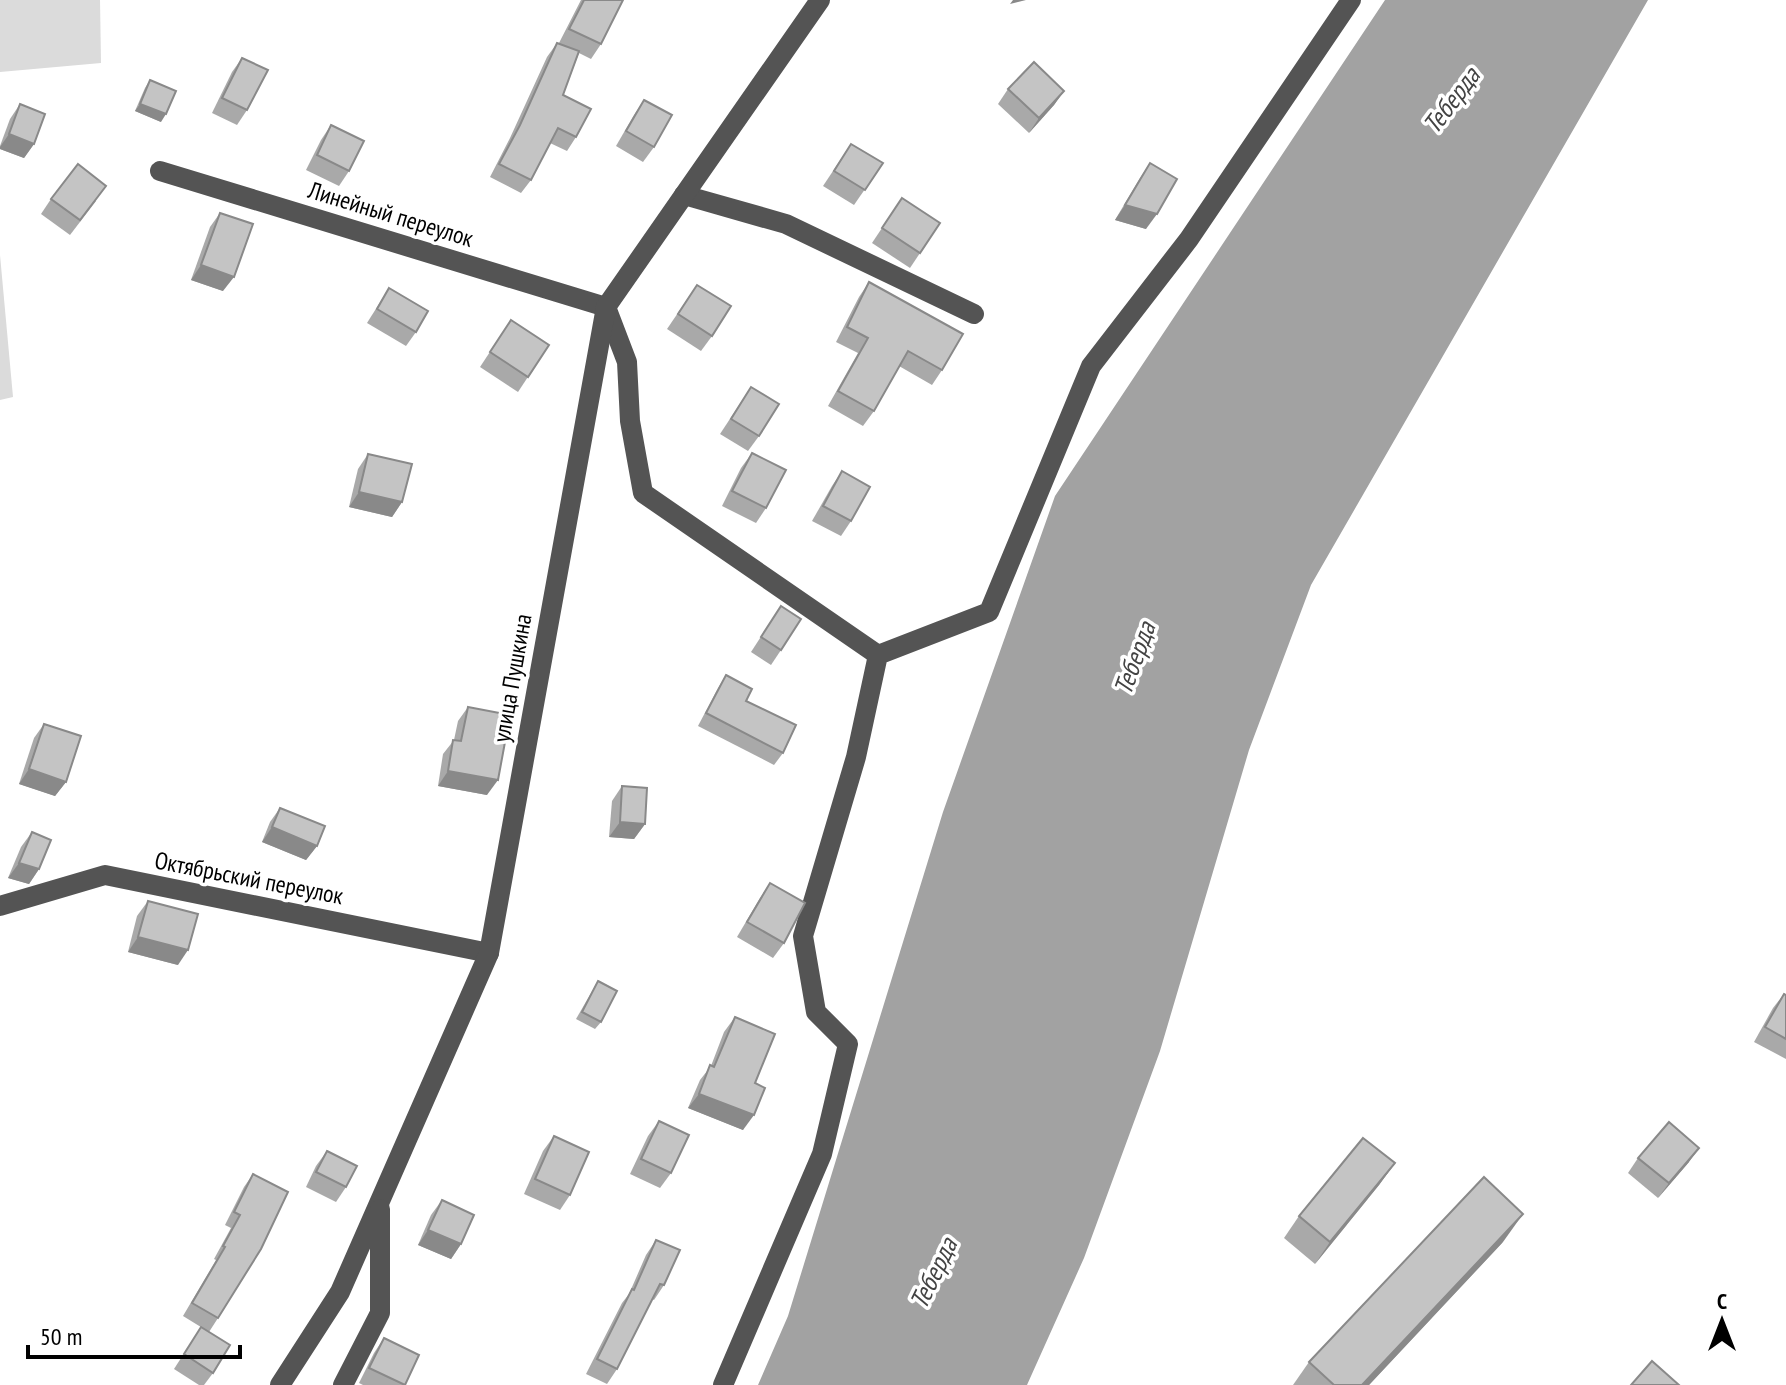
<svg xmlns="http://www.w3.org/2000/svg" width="1786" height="1385" font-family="'PT Sans Narrow',sans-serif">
	<rect width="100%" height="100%" fill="#fff"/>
	<g fill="#dbdbdb">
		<polygon points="0,0 100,0 101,63 0,72"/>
		<polygon points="0,255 13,397 0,400"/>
	</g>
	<polygon fill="#a2a2a2" points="1385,0 1648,0 1311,585 1249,750 1160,1051 1084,1258 1027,1385 758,1385 788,1316 943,812 1055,496"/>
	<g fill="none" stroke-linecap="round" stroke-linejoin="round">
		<g stroke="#545454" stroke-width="20">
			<polyline points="160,171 606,307 627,362 630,421 643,493 878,655"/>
			<polyline points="684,195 786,224 974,314"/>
			<polyline points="0,906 105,875 489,953"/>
			<polyline points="280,1385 340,1292 489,953 606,307 820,0"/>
			<polyline points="343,1385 380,1313 380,1209"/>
			<polyline points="723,1385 822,1154 848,1044 816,1012 803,936 856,757 878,655 989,612 1091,366 1189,239 1351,0"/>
		</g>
	</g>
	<g fill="#a9a9a9">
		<polygon points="581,0 623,0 601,44 591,59 579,53 563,95 576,137 567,151 550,143 531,180 521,193 490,177 510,138 547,57 557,43 559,43"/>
		<polygon points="242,58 247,110 237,125 212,113 232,72"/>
		<polygon points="150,80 161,122 135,111 145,88"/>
		<polygon points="1008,89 1064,91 1054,105 1029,133 998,104"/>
		<polygon points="644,100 654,147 643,162 616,146 634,115"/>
		<polygon points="20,104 34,144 24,158 0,149 0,146 10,119"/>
		<polygon points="331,125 349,171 339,186 306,170 321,140"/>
		<polygon points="851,144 883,163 854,205 823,186"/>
		<polygon points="1150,163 1146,229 1115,220 1140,178"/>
		<polygon points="902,198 940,223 910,268 872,243"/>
		<polygon points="51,199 96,201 70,235 41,214"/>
		<polygon points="220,213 223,291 191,280 210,227"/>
		<polygon points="869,282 942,370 932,385 899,366 874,411 863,426 828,406 858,353 836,342 859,297"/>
		<polygon points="697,285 712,336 701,351 667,329"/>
		<polygon points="389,288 416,332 406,346 367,323"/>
		<polygon points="511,320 549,345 518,392 480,367"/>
		<polygon points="751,387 759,436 748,451 720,434"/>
		<polygon points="752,453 766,508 756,523 722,506 741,468"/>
		<polygon points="368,454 402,502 392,517 349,507 358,469"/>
		<polygon points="842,471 851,521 841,536 812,521 832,486"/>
		<polygon points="781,606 781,650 771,665 751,652"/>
		<polygon points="726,675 783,753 774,765 698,726 718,688"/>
		<polygon points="468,707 487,795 438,786 443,754 454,740 458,721"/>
		<polygon points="44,724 66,782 55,796 19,784 34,738"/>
		<polygon points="622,786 645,824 634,839 609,837 612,801"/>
		<polygon points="280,808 317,846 306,860 262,842 270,822"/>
		<polygon points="32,832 39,869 29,884 8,878 21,847"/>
		<polygon points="770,883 784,943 773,958 737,937 760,898"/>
		<polygon points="148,901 178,965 128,952 137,916"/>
		<polygon points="598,981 601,1022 595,1029 576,1019"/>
		<polygon points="1784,994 1786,995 1786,1059 1754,1042 1773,1008"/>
		<polygon points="735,1017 755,1083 743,1130 688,1108 700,1080 711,1066 724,1032"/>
		<polygon points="659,1121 671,1173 660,1188 630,1174 648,1136"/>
		<polygon points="554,1136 570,1195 560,1210 524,1194 543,1151"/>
		<polygon points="327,1151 346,1187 336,1202 306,1187 316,1166"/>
		<polygon points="1638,1158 1689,1162 1658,1198 1628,1173"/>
		<polygon points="1395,1163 1379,1185 1315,1264 1284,1238 1299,1216"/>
		<polygon points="253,1174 218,1318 209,1332 183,1316 216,1260 214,1259 231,1228 225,1225 244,1187"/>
		<polygon points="442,1200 461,1244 451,1259 418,1245 431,1215"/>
		<polygon points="656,1240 664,1285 654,1300 652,1299 617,1369 607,1384 586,1374 622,1303 629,1294 646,1255"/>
		<polygon points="1503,1242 1369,1385 1293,1385 1309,1362"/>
		<polygon points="201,1327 213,1373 204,1385 199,1385 174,1369"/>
		<polygon points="384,1338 405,1385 363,1385 359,1383 374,1353"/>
	</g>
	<g fill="#898989">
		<polygon points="1013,0 1026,0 1010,4"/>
		<polygon points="1064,91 1054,105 1029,133 1039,118"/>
		<polygon points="140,104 166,114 161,122 135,111"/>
		<polygon points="9,134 34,144 24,158 0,149 0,147"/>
		<polygon points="1125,205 1157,214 1146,229 1115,220"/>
		<polygon points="201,265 234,277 223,291 191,280"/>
		<polygon points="359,492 402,502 392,517 349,507"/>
		<polygon points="29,769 66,782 55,796 19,784"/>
		<polygon points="448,771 498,780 487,795 438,786"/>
		<polygon points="620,822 645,824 634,839 609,837"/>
		<polygon points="272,827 317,846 306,860 262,842"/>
		<polygon points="19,863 39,869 29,884 8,878"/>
		<polygon points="138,937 188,950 178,965 128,952"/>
		<polygon points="699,1094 754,1115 743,1130 688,1108"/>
		<polygon points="1699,1148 1689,1162 1658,1198 1669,1183"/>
		<polygon points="1395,1163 1379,1185 1315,1264 1330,1242"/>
		<polygon points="1523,1214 1503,1242 1369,1385 1362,1385"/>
		<polygon points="428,1230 461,1244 451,1259 418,1245"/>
	</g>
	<g fill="#c4c4c4" stroke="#898989" stroke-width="2">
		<polygon points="584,0 623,0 601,44 569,29"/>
		<polygon points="557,43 579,51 563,95 591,109 576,137 558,128 531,180 499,164 520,125"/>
		<polygon points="242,58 268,70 247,110 222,98"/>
		<polygon points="1034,62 1064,91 1039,118 1008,89"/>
		<polygon points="150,80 176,91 166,114 140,104"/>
		<polygon points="644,100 672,115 654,147 626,131"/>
		<polygon points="20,104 45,114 34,144 9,134"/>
		<polygon points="331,125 364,141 349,171 317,155"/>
		<polygon points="851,144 883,163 865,190 834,171"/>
		<polygon points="1150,163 1177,179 1157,214 1125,205"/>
		<polygon points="78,164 106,186 80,220 51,199"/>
		<polygon points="902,198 940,223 920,253 882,228"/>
		<polygon points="220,213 253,224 234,277 201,265"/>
		<polygon points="869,282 963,334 942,370 908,351 874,411 838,391 868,338 847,327"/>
		<polygon points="697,285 731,306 712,336 678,314"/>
		<polygon points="389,288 428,311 416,332 377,309"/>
		<polygon points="511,320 549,345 528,377 490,352"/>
		<polygon points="751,387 779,404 759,436 731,419"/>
		<polygon points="752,453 786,470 766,508 732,491"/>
		<polygon points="368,454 412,464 402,502 359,492"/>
		<polygon points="842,471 870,487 851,521 823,506"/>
		<polygon points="781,606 801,619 781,650 761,637"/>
		<polygon points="726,675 752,689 746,701 796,725 783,753 706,713"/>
		<polygon points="468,707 510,715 498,780 448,771 453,740 461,741"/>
		<polygon points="44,724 81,736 66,782 29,769"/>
		<polygon points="622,786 647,788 645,824 620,822"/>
		<polygon points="280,808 325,826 317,846 272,827"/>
		<polygon points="32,832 51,840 39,869 19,863"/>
		<polygon points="770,883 805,903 784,943 747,922"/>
		<polygon points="148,901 198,914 188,950 138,937"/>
		<polygon points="598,981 617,991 601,1022 582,1012"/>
		<polygon points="1784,994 1786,995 1786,1039 1765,1027"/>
		<polygon points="735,1017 775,1034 755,1083 765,1088 754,1115 699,1094 710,1065 714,1067"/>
		<polygon points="659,1121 689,1135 671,1173 641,1159"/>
		<polygon points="1669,1122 1699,1148 1669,1183 1638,1158"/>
		<polygon points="554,1136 589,1152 570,1195 535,1179"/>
		<polygon points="1363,1138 1395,1163 1330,1242 1299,1216"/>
		<polygon points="327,1151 357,1166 346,1187 316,1172"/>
		<polygon points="253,1174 288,1192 261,1249 218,1318 192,1303 225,1247 223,1246 240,1215 234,1212"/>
		<polygon points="1484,1177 1523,1214 1362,1385 1334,1385 1309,1362"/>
		<polygon points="442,1200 474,1215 461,1244 428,1230"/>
		<polygon points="656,1240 680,1250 664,1285 660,1284 617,1369 597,1359 632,1289 634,1290"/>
		<polygon points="201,1327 230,1345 213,1373 184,1354"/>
		<polygon points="384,1338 419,1355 405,1385 369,1368"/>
		<polygon points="1652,1361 1679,1385 1631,1385"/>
	</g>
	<g text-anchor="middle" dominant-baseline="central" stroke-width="7" stroke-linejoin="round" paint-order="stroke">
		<g font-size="24" fill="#000" stroke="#fff">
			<text transform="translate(391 214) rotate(17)">Линейный переулок</text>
			<text transform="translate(512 678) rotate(-80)">улица Пушкина</text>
			<text transform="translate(249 878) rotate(11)">Октябрьский переулок</text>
		</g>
		<g font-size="26" font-style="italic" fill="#434343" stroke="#fff">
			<text transform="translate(1451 100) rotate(-53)">Теберда</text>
			<text transform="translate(1134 658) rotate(-70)">Теберда</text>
			<text transform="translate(933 1273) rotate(-64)">Теберда</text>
		</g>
	</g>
	<g transform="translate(1722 1321)" stroke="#ffffff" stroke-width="6" paint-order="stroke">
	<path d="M0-6L14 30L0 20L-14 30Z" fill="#000000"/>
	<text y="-12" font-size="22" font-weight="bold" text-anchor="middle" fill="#000000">С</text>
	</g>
	<path d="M28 1345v12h212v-12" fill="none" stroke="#000000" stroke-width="4"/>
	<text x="40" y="1345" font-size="24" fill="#000000" stroke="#ffffff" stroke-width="6" paint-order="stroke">50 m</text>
</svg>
